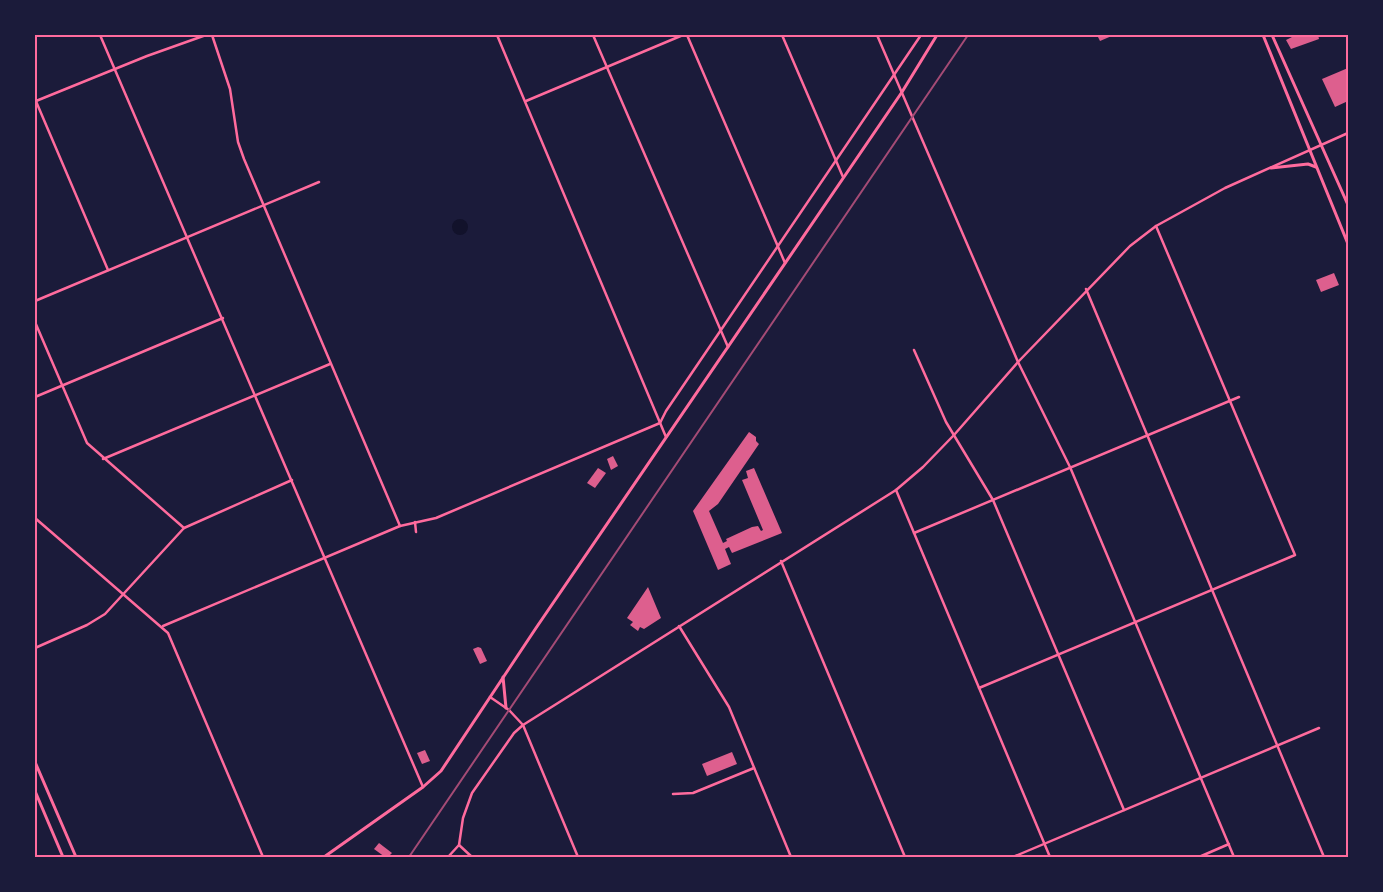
<svg xmlns="http://www.w3.org/2000/svg" width="1383" height="892" font-family="'Space Grotesk',sans-serif">
	<rect width="100%" height="100%" fill="#1b1b3a"/>
	<circle fill="#12122b" cx="460" cy="227" r="8"/>
	<g fill="#dd5f8e">
		<polygon points="1097,35 1114,35 1100,41"/>
		<polygon points="1291,35 1318,35 1319,39 1291,49 1286,40 1292,37"/>
		<polygon points="1348,68 1348,101 1335,107 1322,79"/>
		<polygon points="1334,273 1339,285 1321,292 1316,280"/>
		<polygon points="749,432 756,437 756,441 759,444 718,504 709,511 723,543 727,541 726,539 752,527 758,526 761,531 763,530 742,480 748,478 746,471 754,468 782,533 732,553 729,547 725,549 731,564 718,570 693,511"/>
		<polygon points="613,456 618,466 611,470 607,459"/>
		<polygon points="598,468 606,473 595,488 587,483"/>
		<polygon points="648,587 661,618 644,629 640,627 638,631 630,625 633,622 627,618"/>
		<polygon points="478,647 481,648 487,661 480,664 473,649"/>
		<polygon points="425,750 430,761 422,764 417,753"/>
		<polygon points="732,752 737,764 707,776 702,764"/>
		<polygon points="379,843 392,853 388,857 385,857 374,849"/>
	</g>
	<g fill="none" stroke-linecap="round" stroke-linejoin="round">
		<g stroke="#ff6b9d" stroke-width="2.5">
			<polyline points="100,35 423,787"/>
			<polyline points="212,35 230,89 238,142 244,159 400,526"/>
			<polyline points="497,35 666,437"/>
			<polyline points="593,35 728,347"/>
			<polyline points="687,35 785,263"/>
			<polyline points="782,35 843,177"/>
			<polyline points="877,35 1018,362 1070,467 1234,857"/>
			<polyline points="35,99 108,270"/>
			<polyline points="36,101 147,56 206,35"/>
			<polyline points="526,101 683,35"/>
			<polyline points="1086,289 1324,857"/>
			<polyline points="35,301 319,182"/>
			<polyline points="35,322 87,443 184,528"/>
			<polyline points="914,350 946,422 993,500 1124,810"/>
			<polyline points="35,397 223,318"/>
			<polyline points="103,459 330,364"/>
			<polyline points="896,490 1050,857"/>
			<polyline points="35,518 168,633 263,857"/>
			<polyline points="415,522 416,532"/>
			<polyline points="914,533 1239,397"/>
			<polyline points="781,561 905,857"/>
			<polyline points="163,626 400,526 436,518 660,423 666,411 921,35"/>
			<polyline points="679,626 729,707 791,857"/>
			<polyline points="35,648 87,625 105,614 184,528 292,480"/>
			<polyline points="979,688 1295,555 1156,226"/>
			<polyline points="490,697 509,710 523,725 578,857"/>
			<polyline points="673,794 693,793 754,768"/>
			<polyline points="459,845 472,857"/>
			<polyline points="448,857 459,845 463,818 472,793 514,733 523,725 896,490 923,467 954,435 1018,362 1130,246 1156,226 1225,188 1348,133"/>
			<polyline points="1013,857 1319,728"/>
			<polyline points="1199,857 1229,844"/>
		</g>
		<g stroke="#ff6b9d" stroke-width="3">
			<polyline points="503,677 506,708"/>
			<polyline points="324,857 423,787 441,771 536,628 902,92 937,35"/>
		</g>
		<g stroke="#ff6b9d" stroke-width="3">
			<polyline points="1263,35 1348,244"/>
			<polyline points="1272,35 1348,205"/>
			<polyline points="1271,168 1308,164 1316,167"/>
			<polyline points="35,762 76,857"/>
			<polyline points="35,791 63,857"/>
		</g>
		<polyline stroke="#a44b75" stroke-width="2" points="409,857 968,35"/>
	</g>
	<rect width="1383" height="892" fill="none" stroke="#1b1b3a" stroke-width="72"/>
	<rect x="36" y="36" width="1311" height="820" fill="none" stroke="#ff6b9d" stroke-width="2"/>
</svg>
